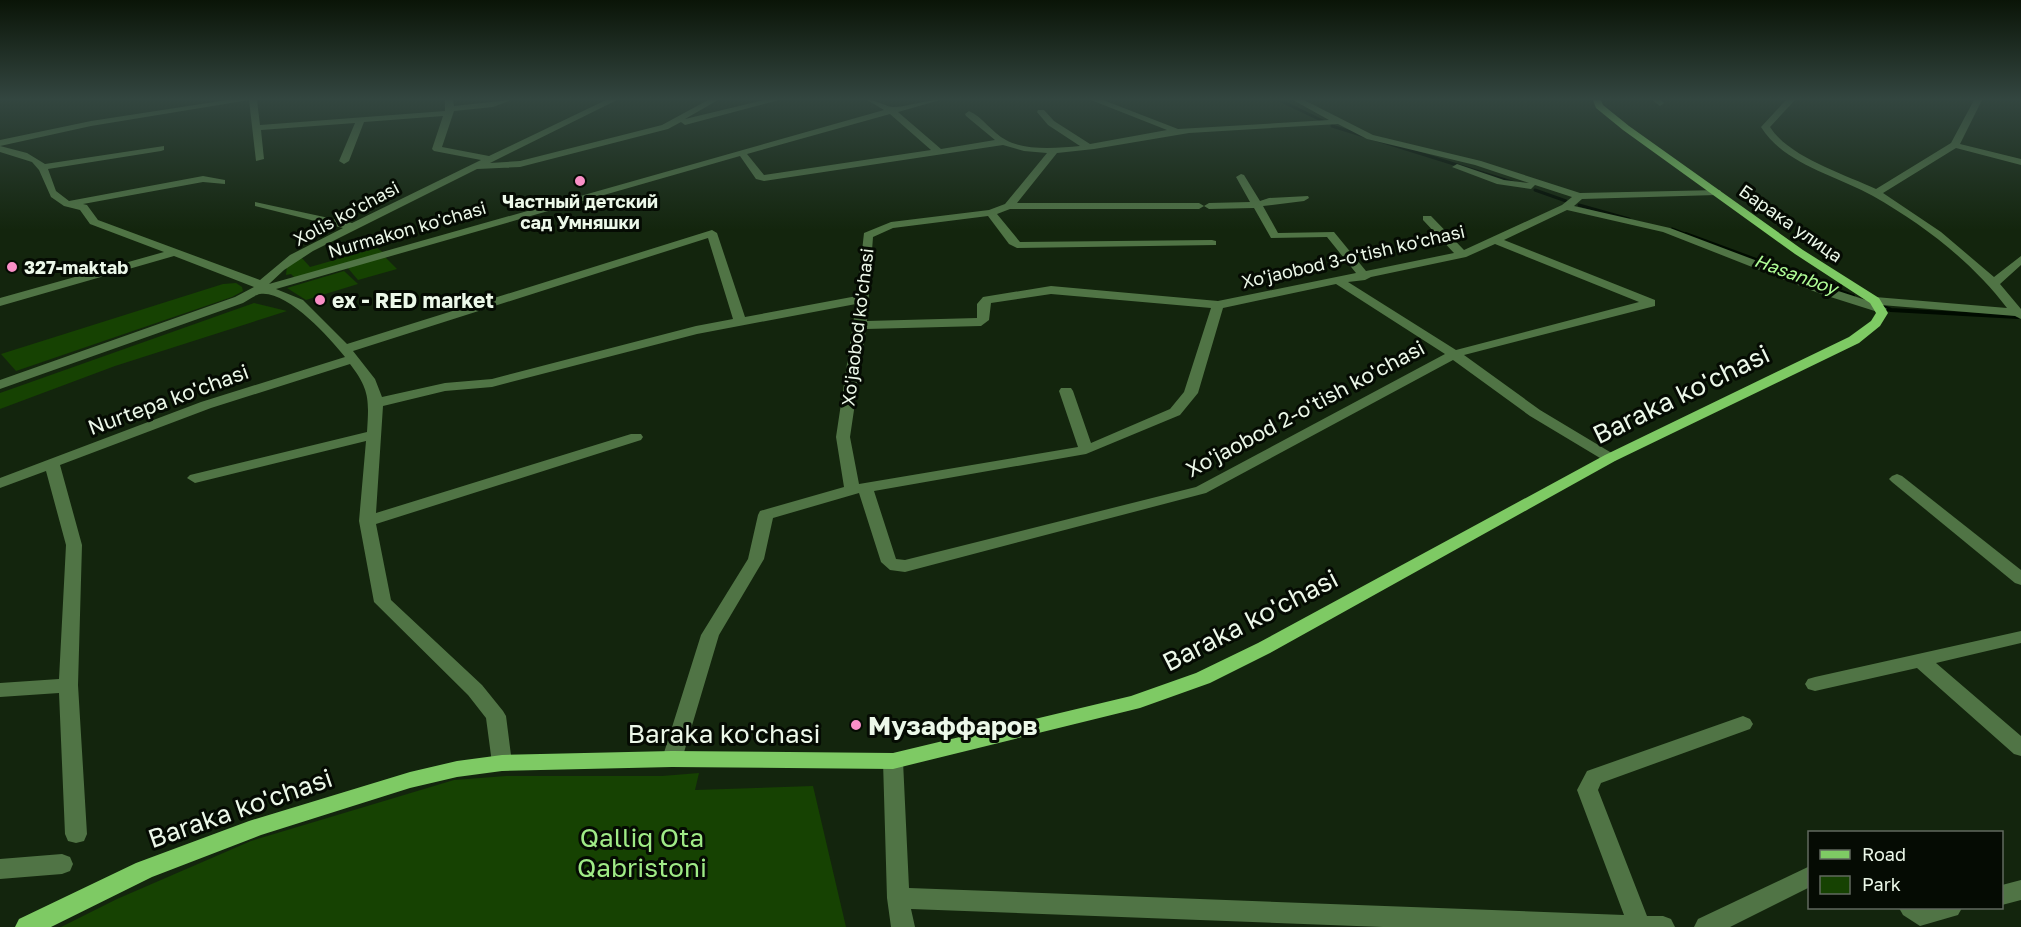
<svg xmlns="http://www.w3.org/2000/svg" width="2021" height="927" font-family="'Golos Text',sans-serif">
	<rect width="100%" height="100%" fill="#13250d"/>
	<g fill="#164202">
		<polygon points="377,248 384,253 295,278 291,274 286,275 287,266 301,257 310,267"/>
		<polygon points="384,256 397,269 358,280 347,267"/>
		<polygon points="344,271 358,284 306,300 287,288"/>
		<polygon points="236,283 242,287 243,291 232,297 16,371 1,354 223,284"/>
		<polygon points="254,303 287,311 115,366 0,409 0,393"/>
		<polygon points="699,773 695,790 813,786 846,927 61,927 117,899 251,841 454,780 506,776 662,776"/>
	</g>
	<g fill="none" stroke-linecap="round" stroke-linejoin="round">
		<g stroke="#000b00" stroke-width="3">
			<polyline points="1279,100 1323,121"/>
			<polyline points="1332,126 1515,183"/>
			<polyline points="1535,190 1566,201"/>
			<polyline points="1579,205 1629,219"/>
			<polyline points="1672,229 1690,236"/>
		</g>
		<g stroke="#000b00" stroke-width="4">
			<polyline points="1686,234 1853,296"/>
			<polyline points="1880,306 1891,310 2018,317"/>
		</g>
		<g fill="#507445" fill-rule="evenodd">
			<path d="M227,100h30l3,25 185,-14v-11h8l1,6 57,-6 -18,7 -39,4 -12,36 47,9 117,-56h11l-127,63 30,-2 142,-36 46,-25h10l-33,19 79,-19h15l-94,25 -4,-3 -13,7 -148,38 -43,2 -164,82 -29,19 -15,14 615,-174 -17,-10c11,0 20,8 28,7 16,-1 29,-7 45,-7l-42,12 43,37 54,-9 -29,-24 -1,-2 4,-3c14,6 23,22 37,29 20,11 52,8 74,6l-32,-21 -11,-13 1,-2h6l10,11 36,23 77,-14 -76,-30h12l75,29 151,-9 -36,-20h11l69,35 108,26 99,32 140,-3 1,2 -5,3 -134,4 -8,7 96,22 159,60 40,13 6,-4 132,11c-35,-46 -83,-83 -134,-112 -37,-21 -88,-31 -112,-69l25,-27h9l-25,27c19,30 74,47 106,62l75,-46 23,-43h8l-22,44 61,15v6l-65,-17 -73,45 58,39 53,45 27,-21v9l-21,19 21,25v10l-6,-3 -134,-11 6,4 -6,4 -60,-19 -158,-62 -96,-22 -63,30 151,60v6l-191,49 76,55 75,45 2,3 -2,3h-10l-75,-45 -77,-56 -247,133 -301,79 -15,-2 -9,-8 -22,-69 -86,25 -9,41 -45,76 -37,124 -3,6 -7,2 -7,-2 -3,-6 39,-124 47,-76 10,-44 2,-4 84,-24 -8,-50 20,-133 -159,30 -205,53 -47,4 -62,15 -7,107 255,-79h10l2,3 -2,3 -265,84 15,76 91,85 21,26 3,5 6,47 -3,6 -7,2 -7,-2 -3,-6 -6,-45 -18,-23 -94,-93 -15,-81 7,-80 -171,42 -8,-5 3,-3 177,-43c2,-32 3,-42 -17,-68l-139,44 -151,57 22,80 -4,140 9,149 -3,7 -8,2 -8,-2 -3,-7 -6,-141 -59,4v-14l59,-4 7,-134 -20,-74 -46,17v-10l201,-76 144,-45c-16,-20 -58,-67 -85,-63 -5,1 -12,6 -17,9l-243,86v-9l235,-83 19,-10 -80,-31 -174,50v-8l164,-46 -74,-28 -10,-14 -16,-4 -13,-9 -12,-27 -7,-8 -32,-10v-6l27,7 18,11 119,-18v4l-3,1 -113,18 8,22 13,10 134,-25 22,4v4l-22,-2 -120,22 4,1 11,15 162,60 30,-25 53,-27 -88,-22v-4l97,21 129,-63 -47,-9 -2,-2 11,-33 -79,6 -15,39 -5,3 -5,-3 16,-38 -94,7 3,29 -8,2 -7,-61 -158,26 -91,20v-6l91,-19zM890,114l41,36 -167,25 -17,-21zM1338,124l29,15 108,26 54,18 -25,-3 -47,-16 -5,3 45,17 34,5 4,-4 37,12 -10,8 -98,45 -33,-34h-8v4l31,33 -88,18 -32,-39 -56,1 -15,-27 41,-5 5,-3 -1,-2 -39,2 -9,3 -16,-26 -3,-1 -5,3 14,25 -41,1 -5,3 -5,-3h-182l40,-50 37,-4 95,-16zM1003,145l21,6 23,2 -42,51 -16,6 -98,12 -27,11 -7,63 -112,21 -28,-84 -5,-3 -365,114 -44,-44 -27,-11 464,-133 16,23 8,2zM1204,206l5,3 45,-1 17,30 56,-1 29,36 -138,28 -167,-15 -68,11 -6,7v14l-110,3 6,-84 20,-9 95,-12 21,28 8,4 199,-3v-4l-4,-1 -192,2 -23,-28 13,-5h189zM708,238l25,81 -37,7 -204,53 -47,4 -63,14 -7,-18 -22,-28zM1495,244l144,58 -183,48 -108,-68 17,-2 6,-3 95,-20zM1336,284l109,70 -249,133 -291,73 -9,-1 -22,-68 212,-37 94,-39 18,-22 25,-85zM1051,294l160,14 -27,84 -14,17 -79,34 -18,-52 -2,-3h-10l-2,3 19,56 -219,37 -9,-47 16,-108 115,-3 8,-6 2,-17z"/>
			<polygon points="1652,100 1661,100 1664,103 1660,106"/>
			<polygon points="1897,474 1902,476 2021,570 2021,585 2015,583 1892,482 1889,479 1892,476"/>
			<polygon points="2021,631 2021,643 1936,663 2021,736 2021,756 2014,754 1917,668 1815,691 1808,689 1805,684 1808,679 1815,677"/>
			<polygon points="1743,716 1750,719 1753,724 1750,729 1601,783 1598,790 1647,916 1663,916 1671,919 1675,927 1383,927 911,909 915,927 891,927 887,898 883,761 886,755 893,753 900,755 903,761 909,888 1624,915 1577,790 1587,771"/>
			<polygon points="62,854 70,857 73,864 70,871 62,874 0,879 0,859"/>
			<polygon points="1810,866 1810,887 1730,927 1694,927 1698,919"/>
			<polygon points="2021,880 2021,900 2002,905 2002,885"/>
			<polygon points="1899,908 1962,908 1958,915 1920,926 1903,915"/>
		</g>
		<polygon fill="#7eca64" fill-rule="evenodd" points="1593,100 1601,100 1603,105 1629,126 1803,250 1879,298 1888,313 1880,326 1859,343 1615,461 1270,653 1210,683 1140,708 893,769 672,767 502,771 457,777 410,788 261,835 152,877 51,927 15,927 19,919 136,863 249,821 410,772 457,761 502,755 672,751 893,753 1131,696 1196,673 1258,643 1605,455 1849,337 1871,321 1876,313 1870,303 1795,254 1623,130 1596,108"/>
	</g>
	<linearGradient id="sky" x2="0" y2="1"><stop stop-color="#0a1407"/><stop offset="0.43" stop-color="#334640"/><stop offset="1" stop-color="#334640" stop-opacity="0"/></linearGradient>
	<rect width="2021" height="230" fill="url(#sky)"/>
	<g fill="#fa8fc7" stroke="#050b03" stroke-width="2">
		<circle cx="580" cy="181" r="6"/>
		<circle cx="12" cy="267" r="6"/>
		<circle cx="320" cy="300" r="6"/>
		<circle cx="856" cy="725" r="6"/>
	</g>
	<g text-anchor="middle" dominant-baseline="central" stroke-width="6" stroke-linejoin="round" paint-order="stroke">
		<g font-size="18" font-weight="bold" fill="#ecf8e9" stroke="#050b03">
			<text x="580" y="201">Частный детский<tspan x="580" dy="21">сад Умняшки</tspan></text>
			<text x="24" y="267" text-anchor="start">327-maktab</text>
		</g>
		<g font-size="18" fill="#ecf8e9" stroke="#050b03">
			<text transform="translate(346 213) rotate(-28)">Xolis ko'chasi</text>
			<text transform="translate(1791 223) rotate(35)">Барака улица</text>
			<text transform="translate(407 229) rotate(-16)">Nurmakon ko'chasi</text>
			<text transform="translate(1353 256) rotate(-13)">Xo'jaobod 3-o'tish ko'chasi</text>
			<text transform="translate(857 327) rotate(-83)">Xo'jaobod ko'chasi</text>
		</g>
		<g font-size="18" font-style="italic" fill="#b0fd97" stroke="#050b03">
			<text transform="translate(1796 274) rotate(20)">Hasanboy</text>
		</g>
		<g font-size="21" font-weight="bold" fill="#ecf8e9" stroke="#050b03" text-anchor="start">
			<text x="332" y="300">ex - RED market</text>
		</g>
		<g font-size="21" fill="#ecf8e9" stroke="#050b03">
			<text transform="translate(168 399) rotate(-20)">Nurtepa ko'chasi</text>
			<text transform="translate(1305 408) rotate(-28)">Xo'jaobod 2-o'tish ko'chasi</text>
		</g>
		<g font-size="26" fill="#ecf8e9" stroke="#050b03">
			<text transform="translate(1681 394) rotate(-26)">Baraka ko'chasi</text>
			<text transform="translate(1250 620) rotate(-27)">Baraka ko'chasi</text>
			<text x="724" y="733">Baraka ko'chasi</text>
			<text transform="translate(240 808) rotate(-19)">Baraka ko'chasi</text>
		</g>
		<g font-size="26" font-weight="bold" fill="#ecf8e9" stroke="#050b03" text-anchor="start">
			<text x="868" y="725">Музаффаров</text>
		</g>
		<g font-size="26" fill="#9feb86" stroke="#050b03">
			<text x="642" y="837">Qalliq Ota<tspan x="642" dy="30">Qabristoni</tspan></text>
		</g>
	</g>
	<rect x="1808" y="831" width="195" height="78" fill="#050b03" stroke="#616a5f" stroke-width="1.5"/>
	<rect x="1820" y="850" width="30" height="9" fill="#7eca64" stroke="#616a5f" stroke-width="1.5"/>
	<text x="1862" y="861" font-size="18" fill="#ecf8e9">Road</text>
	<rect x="1820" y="876" width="30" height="18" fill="#164202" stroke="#616a5f" stroke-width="1.5"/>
	<text x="1862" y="891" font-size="18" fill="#ecf8e9">Park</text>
</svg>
